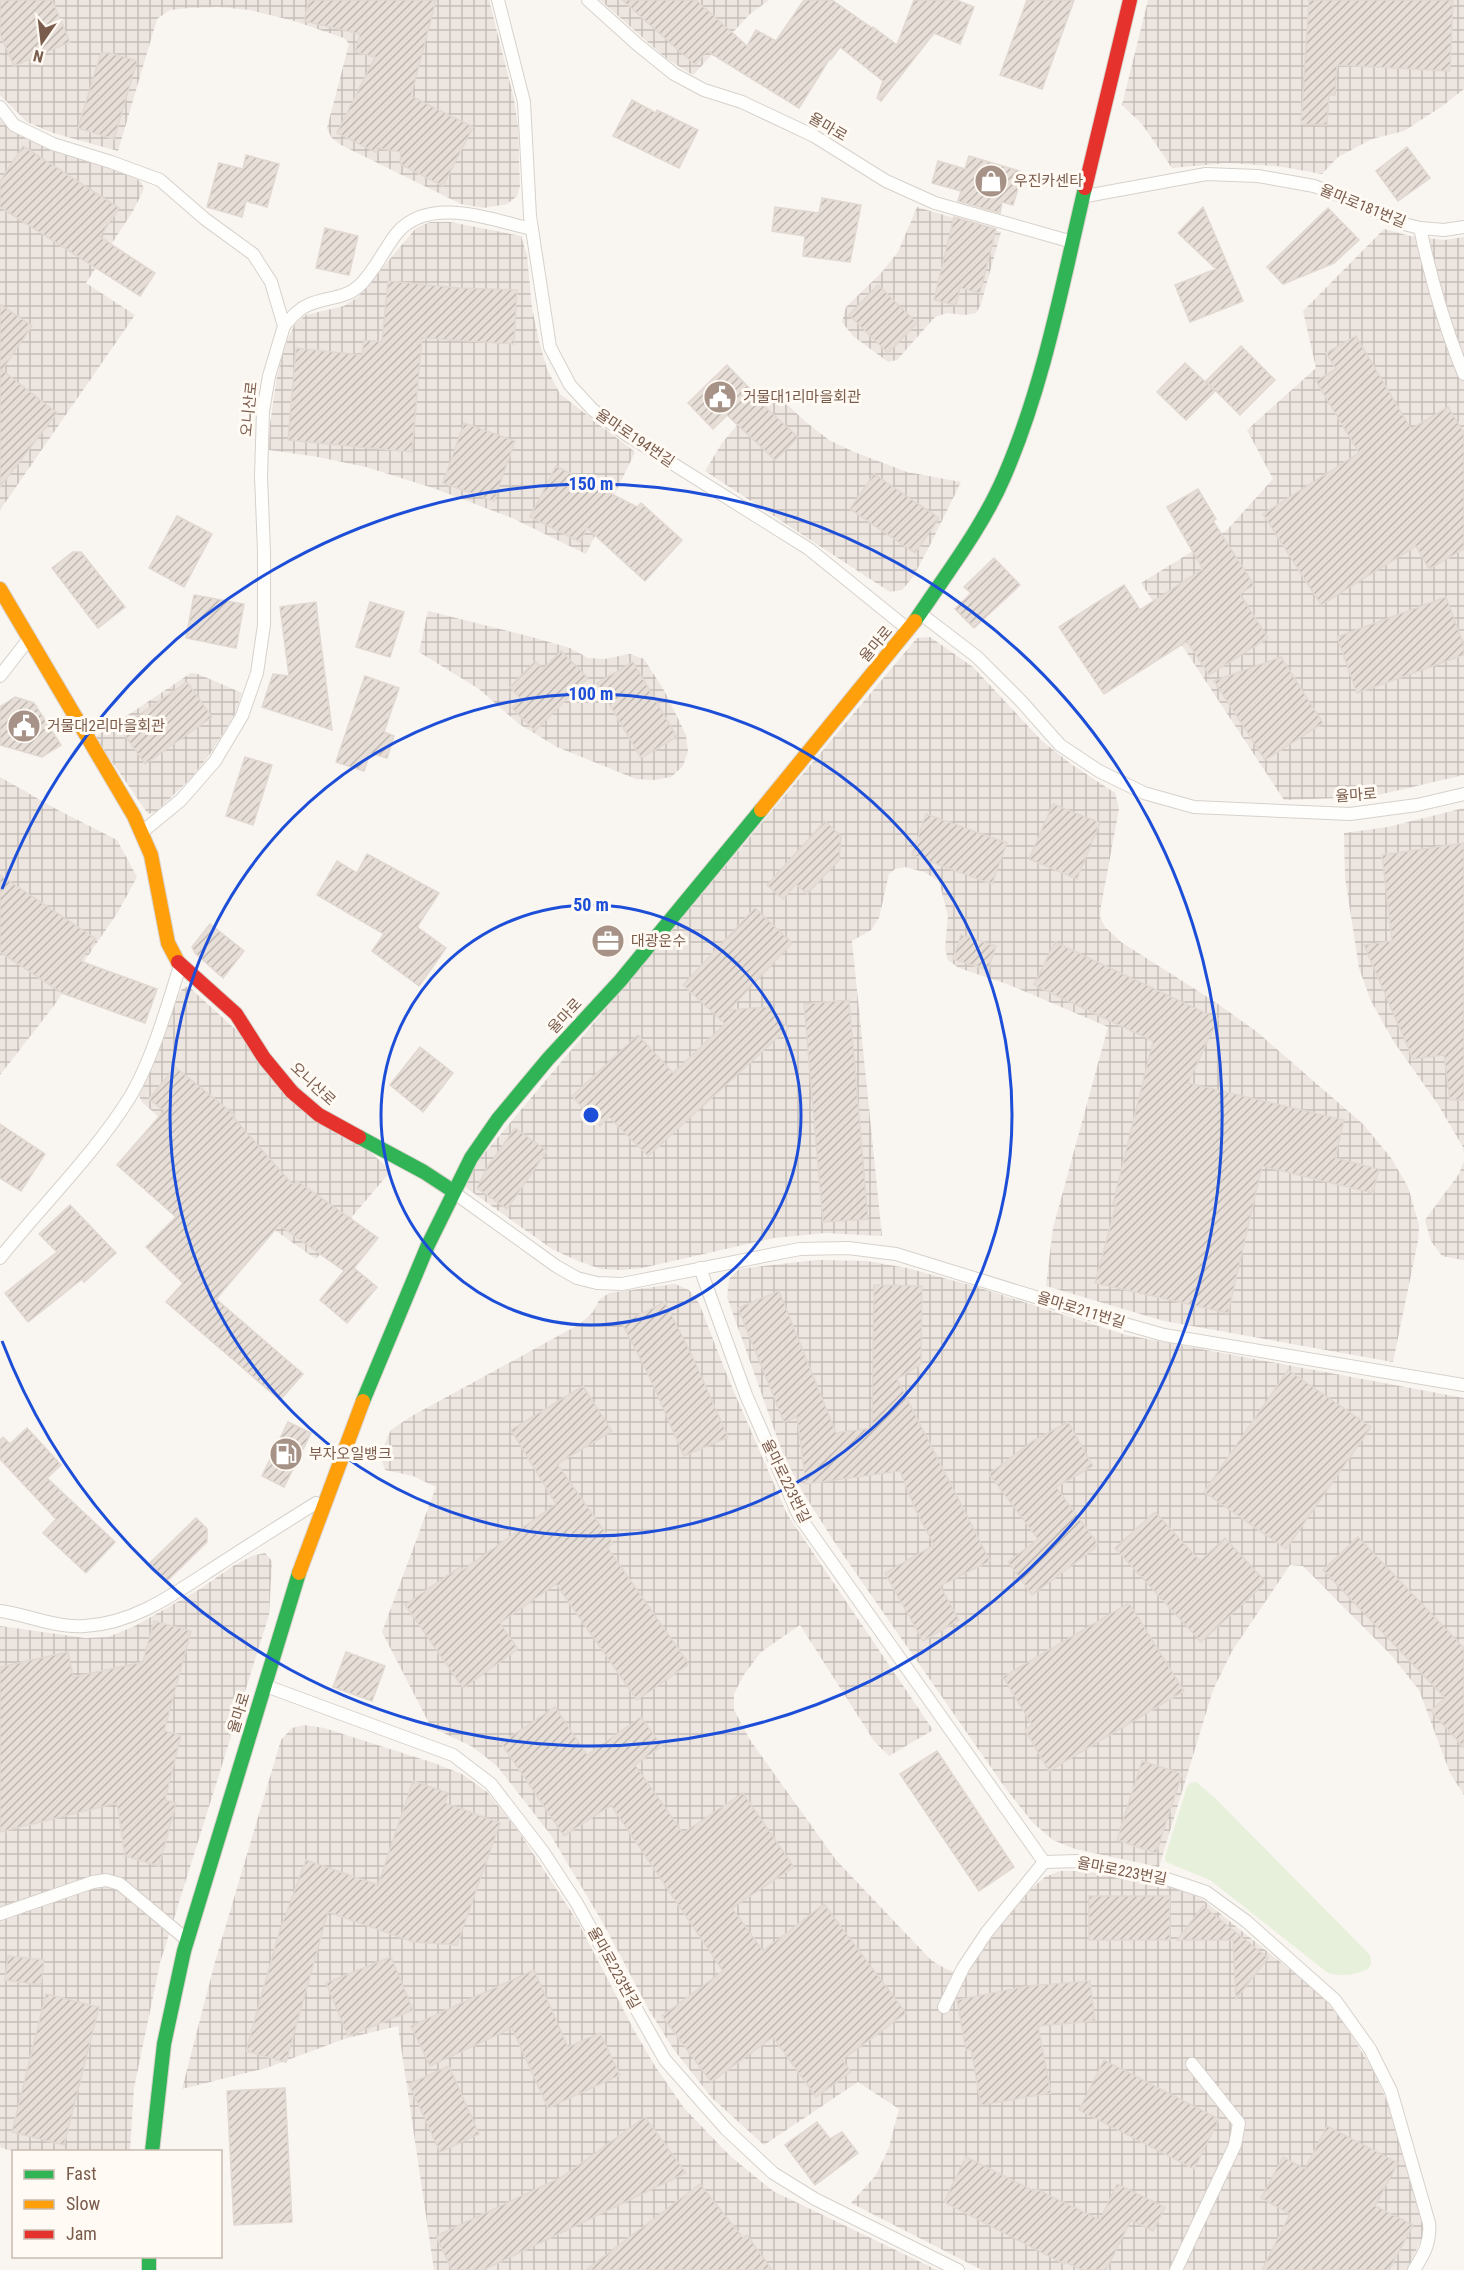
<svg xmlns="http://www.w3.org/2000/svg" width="1464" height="2270" font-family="'Roboto Condensed','Noto Sans KR',sans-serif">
	<defs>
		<pattern id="industrial-grid" width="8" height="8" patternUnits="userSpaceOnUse" patternTransform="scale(1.5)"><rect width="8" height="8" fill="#ede5e0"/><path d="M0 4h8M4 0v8" fill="none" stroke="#c5bdb8"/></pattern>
		<pattern id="building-hatch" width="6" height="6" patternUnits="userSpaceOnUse" patternTransform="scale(1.5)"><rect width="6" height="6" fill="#e6ded7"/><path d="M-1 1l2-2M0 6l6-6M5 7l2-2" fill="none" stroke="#bfb7b1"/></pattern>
	</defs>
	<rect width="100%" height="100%" fill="#f9f5f0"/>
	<g fill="url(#industrial-grid)">
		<polygon points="0,0 489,0 514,99 518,127 520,186 517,196 507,204 484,208 461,204 339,144 331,137 327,128 349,44 344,38 294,21 250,10 219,7 189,8 170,10 157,19 118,151 53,133 27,122 0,95"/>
		<polygon points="600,0 769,0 750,14 693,75 667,59"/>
		<polygon points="1148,0 1464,0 1464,89 1441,107 1404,131 1372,139 1338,157 1322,174 1277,166 1228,163 1172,168 1142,124 1122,105"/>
		<polygon points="0,120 13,132 37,144 134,177 141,182 144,189 133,211 86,283 135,315 0,510"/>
		<polygon points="917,207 1001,232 981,304 976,313 965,315 947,313 935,317 897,360 888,362 853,336 842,322 846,307 882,272 898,252"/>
		<polygon points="430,222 450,222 521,236 527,255 532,308 539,341 547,369 560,394 635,452 586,554 512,518 433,488 366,467 318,457 269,450 270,424 277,376 285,345 295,324 306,315 344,306 358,297 416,228"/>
		<polygon points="1384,229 1410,236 1444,240 1464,237 1464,775 1369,797 1284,800 1141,583 1227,530 1273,479 1247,430 1316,368 1303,311"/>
		<polygon points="769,388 807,423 829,440 854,452 907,472 961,482 930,545 913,577 902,590 890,592 705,471 722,443"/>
		<polygon points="428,611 528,636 570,648 588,658 605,659 630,654 644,659 665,692 686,735 688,751 683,766 671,777 655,780 636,779 557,747 519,724 479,689 419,652"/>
		<polygon points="930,637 973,667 1041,740 1071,764 1115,793 1119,809 1101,906 1100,917 1105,927 1121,942 1212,1000 1256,1031 1364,1125 1391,1158 1408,1187 1419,1225 1418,1241 1393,1362 1164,1321 1046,1286 1053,1228 1108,1027 1007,984 959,968 948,960 945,948 948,916 939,881 924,872 905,867 895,869 889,874 879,918 871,930 852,941 882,1236 825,1233 774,1238 642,1268 621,1270 601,1269 578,1261 552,1249 465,1187 478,1161 917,638"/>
		<polygon points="191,673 198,674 242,693 234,716 210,754 192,777 156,812 148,814 95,737"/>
		<polygon points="0,777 56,809 117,840 137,877 118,912 53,1007 0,1075"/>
		<polygon points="1464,808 1464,1155 1463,1147 1437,1103 1394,1042 1371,1001 1359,968 1345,877 1344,833 1388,827"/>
		<polygon points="188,986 391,1171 316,1259 246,1210 209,1162 142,1102 139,1096 177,997 182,989"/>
		<polygon points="1464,1161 1464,1260 1463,1260 1442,1256 1431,1241 1425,1220 1459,1174"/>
		<polygon points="816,1260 867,1261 907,1268 977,1287 1126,1335 1464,1398 1464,1795 1450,1773 1419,1690 1392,1656 1303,1566 1290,1565 1232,1651 1213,1690 1159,1867 1075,1849 1053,1840 1033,1823 1006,1789 835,1543 802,1491 783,1454 727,1297 729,1279 739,1269"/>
		<polygon points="675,1284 689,1290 699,1303 728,1378 787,1514 933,1730 889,1756 874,1741 800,1625 761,1652 743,1676 734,1694 734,1710 750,1740 836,1860 931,1960 946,1969 966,1976 993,1935 1031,1889 1045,1877 1060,1871 1083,1871 1149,1881 1184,1890 1202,1899 1319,1993 1340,2018 1371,2066 1386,2099 1423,2223 1423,2236 1407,2270 982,2270 851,2203 876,2175 889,2147 899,2109 858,2082 764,2145 712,2098 674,2050 649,2010 603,1923 550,1834 497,1766 473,1747 431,1727 382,1632 436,1487 413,1476 385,1470 380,1454 391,1430 410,1417 580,1324 593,1312 599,1300 609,1293"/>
		<polygon points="265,1553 272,1561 269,1615 160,1963 134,2088 130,2151 13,2152 0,2147 0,1626 85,1638 108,1637 135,1626 200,1589 233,1566 252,1556"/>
		<polygon points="304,1725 324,1728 434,1763 462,1774 487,1792 519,1832 578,1922 635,2032 655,2066 684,2108 730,2156 773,2191 937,2270 434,2270 398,2026 344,2039 266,2068 182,2089 215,1962 281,1740 292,1728"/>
	</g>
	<path fill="#e7f0db" d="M1196,1782l18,15 156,158 1,8 -3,6c-13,6 -27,8 -40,4l-118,-93 -44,-18 -1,-5 22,-70 3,-4z"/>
	<g fill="url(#building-hatch)" stroke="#e2d8d2" stroke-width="1.5">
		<polygon points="0,0 52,0 70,42 14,66 0,34"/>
		<polygon points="309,0 436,0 411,96 473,127 443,186 400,164 401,152 378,148 377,153 337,133 375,57 355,52 360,34 304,21"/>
		<polygon points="622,0 696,0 747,46 756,30 776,41 804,0 832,0 872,28 873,27 897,45 914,0 956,0 974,7 960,44 934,33 881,101 877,98 883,81 840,47 831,59 830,58 799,108 707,51 695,65"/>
		<polygon points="1027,0 1074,0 1042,89 1000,75"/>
		<polygon points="1309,0 1453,0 1450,71 1337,65 1335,95 1329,95 1327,125 1301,124"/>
		<polygon points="101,53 110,53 137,61 114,139 78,128"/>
		<polygon points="632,100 656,113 657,110 698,130 679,168 613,136"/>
		<polygon points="23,146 119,208 100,237 155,273 140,296 0,207 0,181"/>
		<polygon points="1407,147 1430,178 1398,201 1376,171"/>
		<polygon points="246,155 279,164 267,207 246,201 242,217 207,207 219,163 243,169"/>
		<polygon points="969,156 1023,172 1013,205 1002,202 1000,213 958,201 961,191 932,183 938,161 965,169"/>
		<polygon points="822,198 861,205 850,262 803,256 805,236 772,231 775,207 819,213"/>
		<polygon points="1203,207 1243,301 1190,322 1175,285 1216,269 1178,233"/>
		<polygon points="1328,208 1359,240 1334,263 1283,284 1267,267"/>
		<polygon points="954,217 996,229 980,293 960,288 956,305 934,300"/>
		<polygon points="325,228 358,236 349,275 316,268"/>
		<polygon points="388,281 459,288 517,290 514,344 422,338 412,452 288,440 296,348 362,355 364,340 382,342"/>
		<polygon points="878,285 917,323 888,353 849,315"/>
		<polygon points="0,304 32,326 2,370 57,413 0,487"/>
		<polygon points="1356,336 1411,429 1448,407 1464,433 1464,549 1429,569 1416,546 1321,605 1263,514 1359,453 1316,381 1336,369 1326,353"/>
		<polygon points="1241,346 1275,380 1240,415 1206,381"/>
		<polygon points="1185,363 1215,391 1186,420 1157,392"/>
		<polygon points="727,365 752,391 750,393 798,437 775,460 727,415 713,429 688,403"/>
		<polygon points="464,423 515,441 494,501 443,483"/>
		<polygon points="556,466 637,507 641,503 682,540 645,581 587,528 580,542 530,517"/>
		<polygon points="874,474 939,518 915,553 850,509"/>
		<polygon points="1198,489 1216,519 1213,521 1254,585 1240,594 1268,638 1209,675 1187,641 1104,694 1059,627 1124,585 1140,610 1203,569 1167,507"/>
		<polygon points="177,516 212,534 184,587 149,568"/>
		<polygon points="73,552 81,552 125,607 98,628 52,568"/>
		<polygon points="994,558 1020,585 974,628 955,609 971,593 964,587"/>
		<polygon points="194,595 244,604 236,648 186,638"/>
		<polygon points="1446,597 1464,646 1464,655 1357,693 1337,637"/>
		<polygon points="316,602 318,621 332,730 262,707 273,674 289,676 280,607"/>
		<polygon points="370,602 404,612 390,657 356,647"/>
		<polygon points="561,651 588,678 535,731 512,708 521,699 510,687 535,661 543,669"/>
		<polygon points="1281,657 1323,723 1265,760 1214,681"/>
		<polygon points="633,662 677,737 641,758 597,683"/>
		<polygon points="365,676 399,688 384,732 394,736 387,758 370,753 364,771 336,762"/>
		<polygon points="187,682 212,717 145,764 120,728"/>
		<polygon points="15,697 34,703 61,745 42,757 0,745 0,707"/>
		<polygon points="245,757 272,765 253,825 226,816"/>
		<polygon points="1053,804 1100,823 1077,879 1029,859"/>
		<polygon points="926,814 1007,843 992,884 912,855"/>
		<polygon points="825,821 841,836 839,860 807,894 796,884 783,899 767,885"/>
		<polygon points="1464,843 1464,1100 1450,1100 1444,1055 1413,1059 1364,945 1392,941 1382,855"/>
		<polygon points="367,854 439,893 417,927 446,948 419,986 372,951 384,934 317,895 337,861 357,873"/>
		<polygon points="0,875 96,939 80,961 157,989 145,1023 62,993 0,952"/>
		<polygon points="755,908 792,943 729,1010 768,1007 788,1028 648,1156 609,1117 600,1126 572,1096 638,1035 673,1073 725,1024 683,985"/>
		<polygon points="210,924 244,951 223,978 195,953 192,947"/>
		<polygon points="961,935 996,946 988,970 953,959"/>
		<polygon points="1055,942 1218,1019 1188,1083 1344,1120 1335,1158 1379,1169 1373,1193 1262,1166 1228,1313 1095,1283 1116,1205 1113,1204 1153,1041 1034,985"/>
		<polygon points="849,1000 868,1219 823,1222 804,1004"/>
		<polygon points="420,1047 453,1073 423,1112 390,1085"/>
		<polygon points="175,1067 235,1115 233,1117 293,1185 297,1181 378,1238 354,1268 377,1287 347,1323 320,1300 344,1271 279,1225 216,1299 303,1374 280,1400 166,1302 183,1283 146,1247 176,1217 117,1165 164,1111 149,1099"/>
		<polygon points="0,1124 45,1154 21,1191 0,1178"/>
		<polygon points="515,1128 547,1151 507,1209 477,1188 487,1168"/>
		<polygon points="70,1205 116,1253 84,1282 82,1279 28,1322 5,1293 57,1252 39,1234"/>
		<polygon points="874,1285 922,1286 921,1364 897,1379 990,1561 940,1586 959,1620 923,1641 885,1573 934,1545 915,1509 900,1471 806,1484 797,1417 784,1422 738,1308 779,1291 836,1433 872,1428"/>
		<polygon points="665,1302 694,1360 728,1437 684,1456 650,1378 622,1323"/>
		<polygon points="1288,1370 1371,1427 1286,1549 1204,1492"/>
		<polygon points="583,1386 612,1431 557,1464 613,1543 607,1547 689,1664 637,1700 556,1584 500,1623 518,1649 463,1688 405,1605 460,1567 463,1570 556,1504 511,1430"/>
		<polygon points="288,1422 311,1433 284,1487 262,1476"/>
		<polygon points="1068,1422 1093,1466 1056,1487 1098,1544 1094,1547 1095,1548 1032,1595 1008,1562 1038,1539 989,1474 1033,1441"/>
		<polygon points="27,1428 61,1465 47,1478 115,1542 86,1573 43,1533 56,1519 0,1459 0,1440 3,1437 10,1444"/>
		<polygon points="1155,1512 1200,1561 1225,1538 1265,1581 1258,1590 1201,1642 1115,1548"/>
		<polygon points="196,1518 207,1529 207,1542 167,1581 150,1563"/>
		<polygon points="1358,1537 1464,1648 1464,1748 1431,1711 1445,1698 1323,1570"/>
		<polygon points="1129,1603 1184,1691 1049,1771 1025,1730 1032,1725 1003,1677"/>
		<polygon points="154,1621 191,1631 164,1731 181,1735 165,1800 176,1803 159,1866 125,1856 117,1803 0,1832 0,1667 68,1652 73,1677 143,1662"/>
		<polygon points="346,1652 385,1666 372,1701 333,1687"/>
		<polygon points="555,1707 587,1755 641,1717 662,1746 635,1765 683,1833 743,1793 794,1867 732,1908 763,1951 824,1904 906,2013 842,2060 851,2072 816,2097 773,2037 711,2082 662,2016 723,1971 611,1805 564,1836 501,1743"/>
		<polygon points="937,1751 1014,1867 979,1891 900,1774"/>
		<polygon points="1142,1761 1182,1774 1156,1853 1117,1840"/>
		<polygon points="413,1781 448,1793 445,1803 500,1823 457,1945 414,1942 328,1912 286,2062 246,2051 279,1933 306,1860 378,1885"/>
		<rect x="1089" y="1896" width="81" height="44"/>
		<polygon points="1203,1906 1268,1958 1236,1999 1233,1940 1177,1940"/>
		<polygon points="8,1956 44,1960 41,1985 5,1980"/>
		<polygon points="391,1957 413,2010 348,2036 326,1983"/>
		<polygon points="534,1970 568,2047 600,2033 620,2075 548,2108 512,2028 430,2066 411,2026"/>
		<polygon points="1090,1981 1095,2021 1038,2026 1051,2093 981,2105 971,2049 966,2050 957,2000 1028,1986"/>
		<polygon points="46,1994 99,2007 64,2145 12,2132"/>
		<polygon points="1104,2060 1219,2119 1194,2169 1079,2110"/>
		<polygon points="449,2066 479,2134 440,2152 409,2084"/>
		<polygon points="285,2088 292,2222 234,2225 227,2091"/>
		<polygon points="645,2117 686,2173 483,2270 452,2270 436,2236 562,2177"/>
		<polygon points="817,2122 830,2139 842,2132 858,2153 815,2185 785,2145"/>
		<polygon points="1327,2126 1398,2163 1375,2206 1413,2225 1389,2270 1262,2270 1290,2214 1261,2198 1283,2157 1305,2169"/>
		<polygon points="966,2157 1034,2191 1036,2189 1100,2220 1117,2184 1165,2207 1153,2231 1131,2220 1106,2270 1082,2270 1065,2262 1064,2264 944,2202"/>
		<polygon points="700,2184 743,2238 747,2235 772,2270 586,2270"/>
	</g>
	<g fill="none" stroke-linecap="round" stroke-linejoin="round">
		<g stroke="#d7d1cb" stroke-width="14">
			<g id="lane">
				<polyline points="498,0 524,102 530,216 550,347 570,385 593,410 627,435 809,549 909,630"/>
				<polyline points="588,0 638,45 674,74 704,90 742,102 814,136 886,181 935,203 1069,241"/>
				<polyline points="0,107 14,125 53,144 111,162 160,180 205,219 253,254 271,282 284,326 269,376 263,411 261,476 264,552 264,625 257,673 242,716 215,761 181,800 142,832"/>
				<polyline points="1086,196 1206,174 1258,176 1314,186 1354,201 1400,223 1420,228 1444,230 1464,227"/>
				<path d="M1420,228c11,51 24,98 44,146"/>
				<path d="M284,326c7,-8 14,-17 24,-21 17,-8 37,-6 51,-19 16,-15 25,-37 38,-53 32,-38 95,-13 135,-4"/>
				<polyline points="921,614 977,657 1020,700 1060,745 1099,771 1144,793 1194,807 1350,814 1417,805 1464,794"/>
				<polyline points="0,676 28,640"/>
				<polyline points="456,1194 556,1266 577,1278 597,1283 622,1284 800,1249 848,1248 896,1254 1100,1317 1164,1335 1464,1385"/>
				<path d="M0,1258c43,-54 93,-102 130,-161 22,-37 36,-87 49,-128"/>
				<path d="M700,1268l46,127 53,121 245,346 34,-1 86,17 42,14 40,29 89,79 35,49 21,42 38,132c2,19 -5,31 -15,47"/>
				<path d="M0,1611c29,4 55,17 85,15 52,-3 93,-35 135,-62 32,-21 64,-41 96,-61"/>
				<polyline points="266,1686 453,1755 491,1784 544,1853 576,1902 665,2060 726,2129 773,2173 815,2199 958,2270"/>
				<polyline points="0,1914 93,1882 106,1880 120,1884 186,1939"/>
				<polyline points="944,2007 963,1968 987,1932 1044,1862"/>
				<polyline points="1176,2270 1235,2145 1239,2123 1192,2064"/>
			</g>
		</g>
		<g stroke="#d9d2cb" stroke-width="16">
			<g id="fast">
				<path d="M915,621c31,-47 67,-93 89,-144 40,-92 58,-192 81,-289"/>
				<polyline points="359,1137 424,1172 453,1191"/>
				<polyline points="363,1401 428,1245 471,1158 498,1119 548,1059 620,981 761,810"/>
				<polyline points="152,2152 164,2044 184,1951 299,1573"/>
				<polyline points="149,2256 149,2270"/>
			</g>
		</g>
		<g stroke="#d9d2cb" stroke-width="16">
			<g id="slow">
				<polyline points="0,589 134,816 151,855 168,943 178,962"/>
				<polyline points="761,810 915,621"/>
				<polyline points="299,1573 363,1401"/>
			</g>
		</g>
		<g stroke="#d9d2cb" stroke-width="16">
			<g id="jam">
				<polyline points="1085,188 1130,0"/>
				<polyline points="178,962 236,1014 264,1058 292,1092 319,1115 359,1137"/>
			</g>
		</g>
		<use href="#lane" stroke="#fefefd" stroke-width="12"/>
		<use href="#fast" stroke="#30b455" stroke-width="14"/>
		<use href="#slow" stroke="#ff9f0a" stroke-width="14"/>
		<use href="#jam" stroke="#e5322d" stroke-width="14"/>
	</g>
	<g fill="none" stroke="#1d4ed8" stroke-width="3">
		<circle cx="591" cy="1115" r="210"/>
		<circle cx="591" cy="1115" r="421"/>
		<path d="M2 889A631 631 0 1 1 2 1341"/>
	</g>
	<defs>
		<g id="shop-disc" transform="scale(1.725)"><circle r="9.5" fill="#a69286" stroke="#fffaf3"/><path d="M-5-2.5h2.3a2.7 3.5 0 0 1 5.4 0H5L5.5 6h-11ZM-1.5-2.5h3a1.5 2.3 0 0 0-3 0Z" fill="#fff"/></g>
		<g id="civic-disc" transform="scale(1.725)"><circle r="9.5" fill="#a69286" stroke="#fffaf3"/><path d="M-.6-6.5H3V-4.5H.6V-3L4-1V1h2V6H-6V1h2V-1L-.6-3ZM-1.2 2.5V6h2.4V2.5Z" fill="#fff"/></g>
		<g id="office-disc" transform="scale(1.725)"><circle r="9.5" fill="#a69286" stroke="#fffaf3"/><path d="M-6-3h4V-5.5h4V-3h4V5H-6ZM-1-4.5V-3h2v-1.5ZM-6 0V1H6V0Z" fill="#fff"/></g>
		<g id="fuel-disc" transform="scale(1.725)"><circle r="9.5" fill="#a69286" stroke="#fffaf3"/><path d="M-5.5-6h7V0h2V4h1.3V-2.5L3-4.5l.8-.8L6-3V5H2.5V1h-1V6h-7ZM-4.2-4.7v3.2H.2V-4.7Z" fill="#fff"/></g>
	</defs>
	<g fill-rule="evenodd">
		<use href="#shop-disc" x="991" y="181"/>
		<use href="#civic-disc" x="720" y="397"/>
		<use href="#civic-disc" x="24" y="726"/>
		<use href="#office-disc" x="608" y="941"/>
		<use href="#fuel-disc" x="286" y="1454"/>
	</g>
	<g text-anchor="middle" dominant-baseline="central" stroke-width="6" stroke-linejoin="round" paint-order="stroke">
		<g font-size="15" fill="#7a5c4d" stroke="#fffaf3">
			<text transform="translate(828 127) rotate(30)">율마로</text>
			<text transform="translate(1363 206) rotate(22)">율마로181번길</text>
			<text transform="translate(249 409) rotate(-84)">오니산로</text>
			<text transform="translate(635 438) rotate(34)">율마로194번길</text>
			<text transform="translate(876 644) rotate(-50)">율마로</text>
			<text transform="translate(1356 795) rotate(-4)">율마로</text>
			<text transform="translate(565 1016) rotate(-47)">율마로</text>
			<text transform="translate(313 1084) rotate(43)">오니산로</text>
			<text transform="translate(1081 1310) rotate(17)">율마로211번길</text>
			<text transform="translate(786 1481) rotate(64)">율마로223번길</text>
			<text transform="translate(239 1713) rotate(-73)">율마로</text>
			<text transform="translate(1122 1871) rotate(11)">율마로223번길</text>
			<text transform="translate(614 1968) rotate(61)">율마로223번길</text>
		</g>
		<g font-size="15" fill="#7a5c4d" stroke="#fffaf3" text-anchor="start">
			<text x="1014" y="181">우진카센타</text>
			<text x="743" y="397">거물대1리마을회관</text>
			<text x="47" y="726">거물대2리마을회관</text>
			<text x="631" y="941">대광운수</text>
			<text x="309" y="1454">부자오일뱅크</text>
		</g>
	</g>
	<circle cx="591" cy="1115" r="9" fill="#1d4ed8" stroke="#fffaf3" stroke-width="3"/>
	<g font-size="18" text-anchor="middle" font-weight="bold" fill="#1d4ed8" stroke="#fffaf3" stroke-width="6" stroke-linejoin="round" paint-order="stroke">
		<text x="591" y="490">150 m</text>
		<text x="591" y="700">100 m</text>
		<text x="591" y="911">50 m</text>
	</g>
	<rect x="12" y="2150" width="210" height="108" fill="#fffaf3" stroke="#cabbb1" stroke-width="1.5"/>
	<rect x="24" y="2170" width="30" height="9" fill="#30b455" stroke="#cabbb1" stroke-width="1.5"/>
	<text x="66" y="2180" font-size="18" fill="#7a5c4d">Fast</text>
	<rect x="24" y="2200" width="30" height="9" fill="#ff9f0a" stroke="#cabbb1" stroke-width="1.5"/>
	<text x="66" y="2210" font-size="18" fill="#7a5c4d">Slow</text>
	<rect x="24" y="2230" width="30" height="9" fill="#e5322d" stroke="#cabbb1" stroke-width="1.5"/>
	<text x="66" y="2240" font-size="18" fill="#7a5c4d">Jam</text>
	<g transform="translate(42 42) rotate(194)" stroke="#fffaf3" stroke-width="4.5" paint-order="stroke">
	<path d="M0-4.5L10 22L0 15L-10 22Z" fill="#7a5c4d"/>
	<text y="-9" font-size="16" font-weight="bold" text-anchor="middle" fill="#7a5c4d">N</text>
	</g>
</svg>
